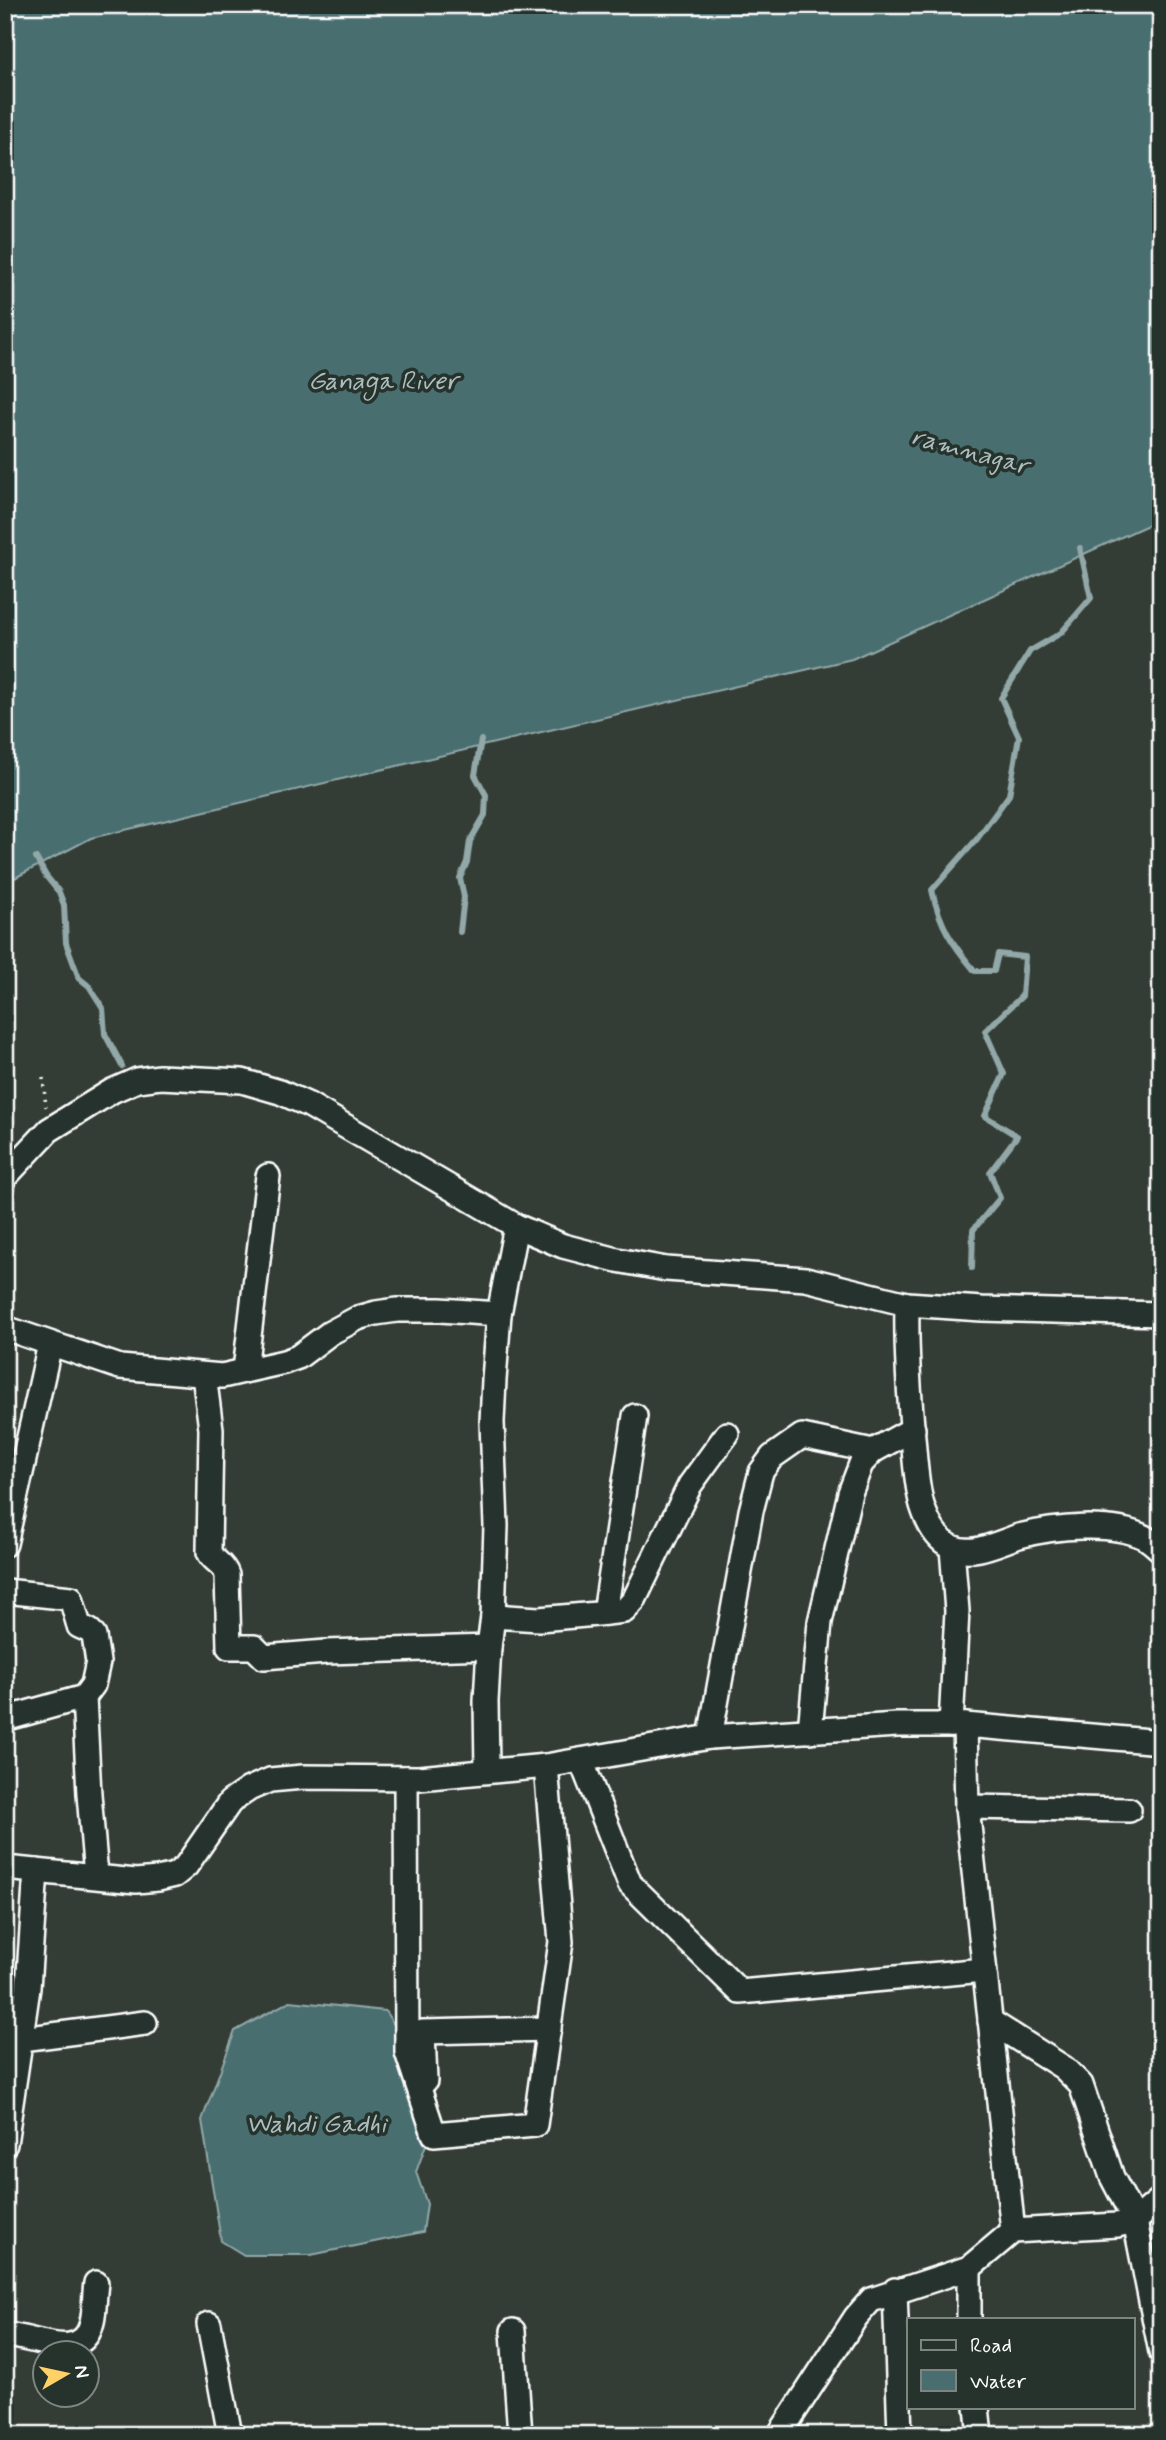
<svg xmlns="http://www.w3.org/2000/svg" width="1166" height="2440" font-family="Mynerve,sans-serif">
	<rect width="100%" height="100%" fill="#343d35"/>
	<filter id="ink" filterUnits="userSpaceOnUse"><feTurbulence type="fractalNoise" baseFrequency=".0143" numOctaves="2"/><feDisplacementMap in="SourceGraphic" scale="14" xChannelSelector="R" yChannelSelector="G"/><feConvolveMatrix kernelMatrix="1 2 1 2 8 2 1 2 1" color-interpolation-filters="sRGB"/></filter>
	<g filter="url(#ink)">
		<polygon fill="#45493f" points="1161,2206 1161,2309 1129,2235"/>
		<g fill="#4a6e6f" stroke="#92a8a9" stroke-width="2">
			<polygon points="5,5 1161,5 1161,519 852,659 91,838 5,883"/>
			<polygon points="290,2001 385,2011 420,2065 431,2131 416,2172 427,2204 423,2232 311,2255 244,2255 221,2241 202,2120 235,2031"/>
		</g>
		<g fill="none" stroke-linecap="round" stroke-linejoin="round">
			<g stroke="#92a8a9" stroke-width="6">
				<polyline points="36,858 46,876 59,892 64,905 66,943 79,978 89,986 103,1008 105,1034 122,1066"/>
				<polyline points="460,932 464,897 460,878 467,862 470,841 485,815 486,795 475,775 481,740"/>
				<path d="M972,1268l1,-38 27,-32 -10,-26 27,-36 -32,-20 19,-42 -19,-43 37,-35 3,-39 -27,-3 -4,17h-19c-23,-27 -35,-45 -43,-81l45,-51 32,-44 10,-58 -18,-39 29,-47 31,-18 30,-35 -11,-50"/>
			</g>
			<g stroke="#fff" stroke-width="28">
				<g id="street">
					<polyline points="5,1177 49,1130 112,1091 137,1080 160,1077 242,1081 280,1092 309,1105 516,1226 563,1246 617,1260 666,1269 806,1279 907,1304 982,1309 1161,1314"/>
					<path d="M907,1304c-1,44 2,89 6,133 2,22 3,46 9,68 5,16 14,35 30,42 20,10 48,-5 67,-11 35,-9 92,-15 125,1 6,3 12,9 17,13"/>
					<polyline points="5,1328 120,1367 222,1376 284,1362 298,1357 330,1333 358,1318 376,1313 397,1310 440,1310 499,1314"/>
					<polyline points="245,1370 268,1176"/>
					<path d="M204,1375l7,54 -2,123c4,10 14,10 18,23l2,72h25l10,10 62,-5 163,-5"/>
					<polyline points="5,1544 50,1344"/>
					<polyline points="5,1591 71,1598 79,1626 90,1631 94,1636 98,1662 93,1685 84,1697 5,1719"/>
					<polyline points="605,1613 635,1416"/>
					<polyline points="493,1616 539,1619 597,1614 624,1611 634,1600 690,1485 727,1434"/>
					<polyline points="84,1697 89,1794 96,1876"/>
					<polyline points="951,1725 957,1611 952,1548"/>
					<polyline points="965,1725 967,1807 1013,2231"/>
					<polyline points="810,1731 820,1622 850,1493 861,1464 873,1451 913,1429"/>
					<polyline points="710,1737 751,1511 761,1472 772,1457 802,1436 873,1451"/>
					<polyline points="581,1760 630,1884 740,1992 984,1970"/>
					<polyline points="487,1770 486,1701 489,1647 493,1616 496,1526 492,1422 494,1380 499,1314 516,1226"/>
					<polyline points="406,1778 407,2052 434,2134 535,2125 561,1942 546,1766"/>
					<polyline points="967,1807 1129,1810"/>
					<polyline points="5,1868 136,1881 158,1879 175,1875 186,1866 230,1802 249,1789 270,1780 303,1777 419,1778 546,1766 710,1737 897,1725 965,1725 1161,1742"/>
					<polyline points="990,2021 1064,2068 1081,2085 1112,2177 1135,2221 1161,2352"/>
					<polyline points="22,2039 145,2023"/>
					<polyline points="425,2081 423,2032 549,2029"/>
					<polyline points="5,2144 28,1988 36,1871"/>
					<polyline points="969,2268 969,2319"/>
					<polyline points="895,2290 900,2435"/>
					<polyline points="209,2324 230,2435"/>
					<polyline points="513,2331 520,2435"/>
					<path d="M5,2335c29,1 77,30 87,-13 3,-12 2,-26 4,-39"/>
					<polyline points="977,2407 980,2435"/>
					<polyline points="779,2435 856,2317 871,2300 969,2268 1013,2231 1117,2225 1135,2221 1161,2199"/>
				</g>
			</g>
			<polyline stroke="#fff" stroke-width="3.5" stroke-dasharray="2 5" stroke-linecap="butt" points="43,1078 46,1107"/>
			<use href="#street" stroke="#26332d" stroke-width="23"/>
		</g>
	</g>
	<g text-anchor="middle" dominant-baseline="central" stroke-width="7" stroke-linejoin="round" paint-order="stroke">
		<g font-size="26" font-style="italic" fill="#aebebe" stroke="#26332d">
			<text x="383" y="382">Ganaga River</text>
			<text transform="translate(970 452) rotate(15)">ramnagar</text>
			<text x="316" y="2125">Wahdi Gadhi</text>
		</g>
	</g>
	<rect width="1166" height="2440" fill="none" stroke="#26332d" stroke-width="28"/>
	<rect x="14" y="14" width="1138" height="2412" fill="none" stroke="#fff" stroke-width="2.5" filter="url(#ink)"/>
	<rect x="907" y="2318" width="228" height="91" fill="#26332d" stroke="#7d8581" stroke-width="2"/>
	<rect x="921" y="2340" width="35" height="10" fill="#26332d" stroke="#7d8581" stroke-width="2"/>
	<text x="970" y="2352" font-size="21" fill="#ffffff">Road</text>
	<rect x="921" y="2370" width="35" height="21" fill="#4a6e6f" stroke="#7d8581" stroke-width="2"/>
	<text x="970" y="2388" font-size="21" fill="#ffffff">Water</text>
	<g transform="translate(66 2374) rotate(81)"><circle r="33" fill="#26332d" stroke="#7d8581" stroke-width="2"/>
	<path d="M0-5L12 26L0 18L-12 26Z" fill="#ffd166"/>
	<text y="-10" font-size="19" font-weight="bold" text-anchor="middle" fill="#ffffff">N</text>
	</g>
</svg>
